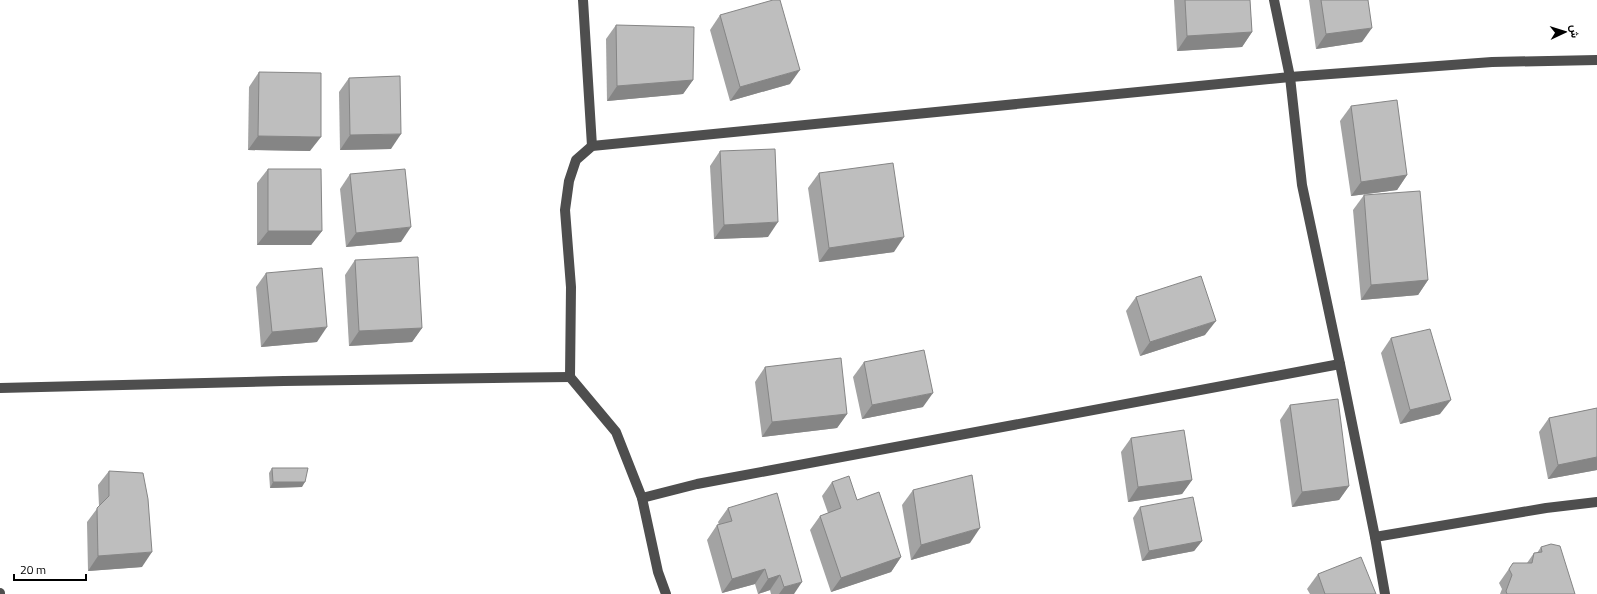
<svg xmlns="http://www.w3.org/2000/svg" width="1597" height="594" font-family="'Titillium Web',Vazirmatn,sans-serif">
	<rect width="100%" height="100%" fill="#fff"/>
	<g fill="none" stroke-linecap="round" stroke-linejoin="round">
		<g stroke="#4e4e4e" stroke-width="10">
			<polyline points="583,0 592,146"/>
			<polyline points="1274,0 1290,77 1302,185 1340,364 1375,537 1385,594"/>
			<polyline points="0,388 284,381 570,377"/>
			<polyline points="642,498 697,484 1340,364"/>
			<polyline points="1375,537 1546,508 1597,502"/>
			<polyline points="0,593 0,594"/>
			<polyline points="666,594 658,572 642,498 616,432 570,377 571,287 565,210 569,181 576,160 592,146 1290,77 1492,62 1597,60"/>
		</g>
	</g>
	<g fill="#a3a3a3">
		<polygon points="1174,0 1250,0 1252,32 1242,47 1177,51"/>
		<polygon points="1309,0 1368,0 1362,42 1316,49"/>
		<polygon points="720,15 790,84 730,101 710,30"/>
		<polygon points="616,25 693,80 683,94 607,101 606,39"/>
		<polygon points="259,72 310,151 248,150 249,87"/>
		<polygon points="349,78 391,149 340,150 339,92"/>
		<polygon points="1351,106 1407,175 1397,190 1351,196 1340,121"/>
		<polygon points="720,151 768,237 714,239 710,166"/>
		<polygon points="268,169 322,231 311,245 257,245 257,183"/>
		<polygon points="819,173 894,252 819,262 808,188"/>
		<polygon points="350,174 401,242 346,247 340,189"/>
		<polygon points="1364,195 1428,280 1418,295 1361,300 1353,210"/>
		<polygon points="355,260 422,328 412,342 349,346 345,275"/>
		<polygon points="266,273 317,342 261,347 256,287"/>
		<polygon points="1136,297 1205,335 1140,356 1126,311"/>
		<polygon points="1391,338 1440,414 1400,424 1381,353"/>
		<polygon points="864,362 923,407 862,419 853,377"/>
		<polygon points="765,367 847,414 837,428 762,437 755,382"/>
		<polygon points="1290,405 1349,486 1339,500 1292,507 1280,420"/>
		<polygon points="1597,408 1597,470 1548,479 1539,432 1549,418"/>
		<polygon points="1131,438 1192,480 1182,494 1128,502 1121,452"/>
		<polygon points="272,468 302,487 270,488 269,473"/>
		<polygon points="109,471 142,567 88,571 87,522 99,506 98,485"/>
		<polygon points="832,482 857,500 901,557 891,572 831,592 810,530 820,516 828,513 822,496"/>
		<polygon points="913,490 970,543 911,560 902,505"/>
		<polygon points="1140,507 1202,541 1194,551 1142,561 1133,518"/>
		<polygon points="728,508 794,594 771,594 770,590 758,594 755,584 722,593 707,540 717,525 719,525 718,522"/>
		<polygon points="1541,547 1575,594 1500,594 1502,589 1499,583 1513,563 1527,563 1534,553 1537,553"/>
		<polygon points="1318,574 1376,594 1310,594 1307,589"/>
	</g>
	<g fill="#858585">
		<polygon points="1372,28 1362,42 1316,49 1326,34"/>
		<polygon points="1252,32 1242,47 1177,51 1187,36"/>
		<polygon points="800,70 790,84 730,101 740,87"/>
		<polygon points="693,80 683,94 607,101 617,86"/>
		<polygon points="401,134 391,149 340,150 350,135"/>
		<polygon points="258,136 321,137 310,151 248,150"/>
		<polygon points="1407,175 1397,190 1351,196 1361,182"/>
		<polygon points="778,222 768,237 714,239 724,225"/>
		<polygon points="411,227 401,242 346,247 356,233"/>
		<polygon points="268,231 322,231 311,245 257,245"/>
		<polygon points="904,237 894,252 819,262 829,248"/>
		<polygon points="1428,280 1418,295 1361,300 1371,285"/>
		<polygon points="1216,321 1205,335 1140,356 1150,342"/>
		<polygon points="327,327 317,342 261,347 272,332"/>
		<polygon points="422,328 412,342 349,346 359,331"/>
		<polygon points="933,393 923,407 862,419 872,405"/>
		<polygon points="1451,400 1440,414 1400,424 1410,410"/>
		<polygon points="847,414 837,428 762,437 772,422"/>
		<polygon points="1597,457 1597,470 1548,479 1558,465"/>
		<polygon points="1192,480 1182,494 1128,502 1138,487"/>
		<polygon points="273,482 305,482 302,487 270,488"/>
		<polygon points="1349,486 1339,500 1292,507 1302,492"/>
		<polygon points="980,528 970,543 911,560 921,545"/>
		<polygon points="1202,541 1194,551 1142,561 1149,551"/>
		<polygon points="152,552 142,567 88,571 98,556"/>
		<polygon points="901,557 891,572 831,592 841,578"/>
		<polygon points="765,569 755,584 722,593 732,579"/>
		<polygon points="780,575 770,590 758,594 768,579"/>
		<polygon points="802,582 794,594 779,594 784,587"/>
	</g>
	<g fill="#bebebe" stroke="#858585">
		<polygon points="773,0 780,0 800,70 740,87 720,15"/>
		<polygon points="1185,0 1250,0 1252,32 1187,36"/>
		<polygon points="1321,0 1368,0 1372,28 1326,34"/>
		<polygon points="616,25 694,27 693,80 617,86"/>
		<polygon points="259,72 321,73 321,137 258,136"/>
		<polygon points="400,76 401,134 350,135 349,78"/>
		<polygon points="1397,100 1407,175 1361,182 1351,106"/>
		<polygon points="775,149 778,222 724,225 720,151"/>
		<polygon points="893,163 904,237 829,248 819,173"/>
		<polygon points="268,169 321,169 322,231 268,231"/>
		<polygon points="405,169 411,227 356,233 350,174"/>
		<polygon points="1420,191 1428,280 1371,285 1364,195"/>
		<polygon points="418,257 422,328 359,331 355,260"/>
		<polygon points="322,268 327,327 272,332 266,273"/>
		<polygon points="1201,276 1216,321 1150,342 1136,297"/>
		<polygon points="1430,329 1451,400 1410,410 1391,338"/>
		<polygon points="924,350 933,393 872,405 864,362"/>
		<polygon points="841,358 847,414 772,422 765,367"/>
		<polygon points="1338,399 1349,486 1302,492 1290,405"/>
		<polygon points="1597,408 1597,457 1558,465 1549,418"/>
		<polygon points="1184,430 1192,480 1138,487 1131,438"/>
		<polygon points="272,468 308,468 305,482 273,482"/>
		<polygon points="109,471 143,473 148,499 152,552 98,556 97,508 109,496"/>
		<polygon points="972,475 980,528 921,545 913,490"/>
		<polygon points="849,476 857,500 879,492 901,557 841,578 820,516 841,508 832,482"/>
		<polygon points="777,493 802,582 784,587 780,575 768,579 765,569 732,579 717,525 732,521 728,508"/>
		<polygon points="1193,497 1202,541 1149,551 1140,507"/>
		<polygon points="1551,544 1560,546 1575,594 1507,594 1506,591 1512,575 1509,569 1513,563 1532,563 1534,553 1542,552 1541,547"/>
		<polygon points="1361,557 1376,594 1325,594 1318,574"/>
	</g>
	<g transform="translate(1565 32) rotate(86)" stroke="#ffffff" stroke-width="3" paint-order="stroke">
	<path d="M0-3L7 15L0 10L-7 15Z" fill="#000000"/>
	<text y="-6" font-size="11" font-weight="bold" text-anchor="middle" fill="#000000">ش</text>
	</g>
	<path d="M14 574v6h72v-6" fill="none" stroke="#000000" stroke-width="2"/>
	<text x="20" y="574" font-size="12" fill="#000000" stroke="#ffffff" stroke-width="3" paint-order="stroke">20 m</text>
</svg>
